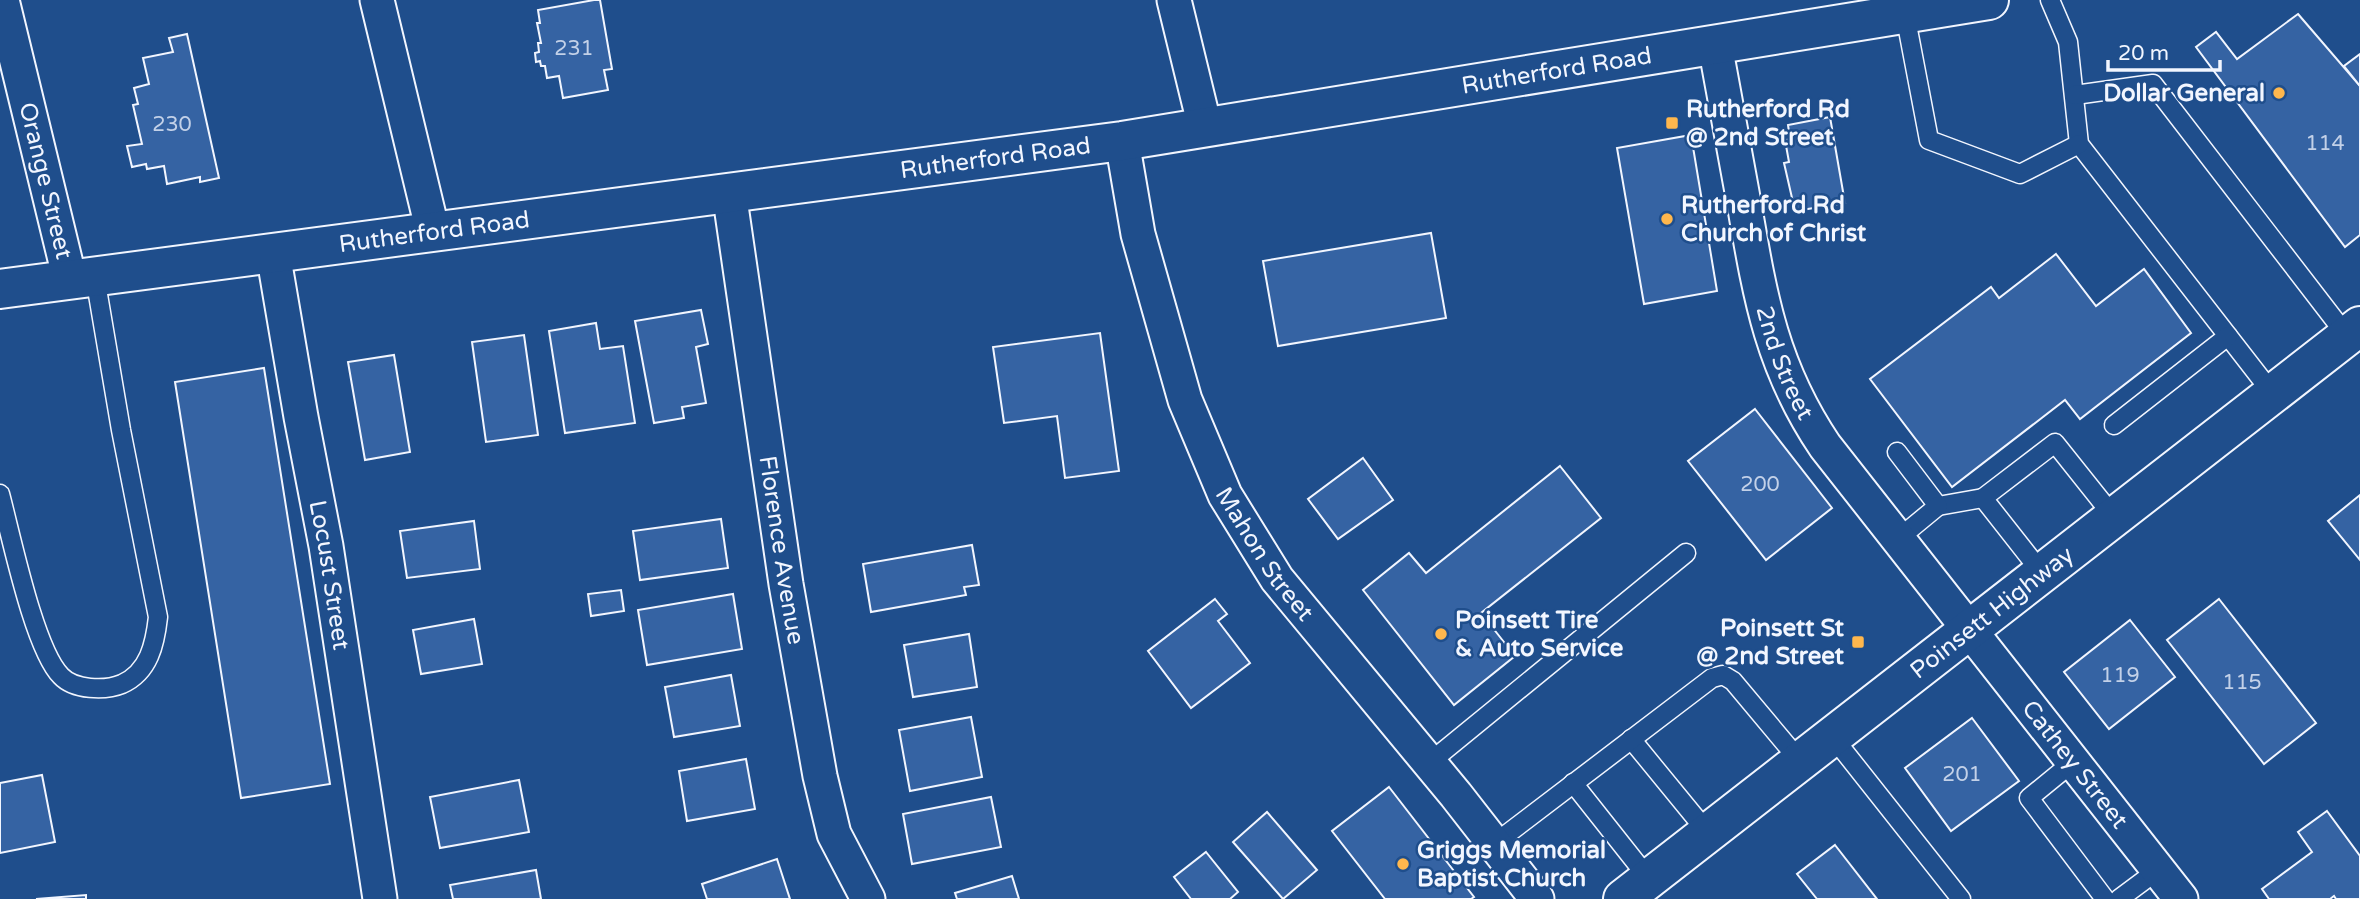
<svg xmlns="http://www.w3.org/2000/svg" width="2360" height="899" font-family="'Varela Round',sans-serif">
	<rect width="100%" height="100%" fill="#1f4e8c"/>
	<g fill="#3563a3" stroke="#f2f6ff" stroke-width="2">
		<polygon points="594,0 600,0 612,69 604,70 608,90 563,98 559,76 547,78 545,66 541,66 540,61 536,62 535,53 539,52 538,43 541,43 537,23 540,23 538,10"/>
		<polygon points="2298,14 2360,86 2360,235 2345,247 2196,47 2216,32 2237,59"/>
		<polygon points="187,34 219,178 200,182 200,177 167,184 164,166 147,169 146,164 132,167 127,146 142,144 133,105 138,104 134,88 149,84 143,58 173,52 169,38"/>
		<polygon points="2360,54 2360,86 2344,66"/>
		<polygon points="1830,117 1845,203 1795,211 1784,163 1789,162 1785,140 1790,139 1788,125"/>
		<polygon points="1691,135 1717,291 1644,304 1617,148"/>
		<polygon points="1431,233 1446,318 1278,346 1263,261"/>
		<polygon points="2056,254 2096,306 2144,269 2191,333 2080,419 2065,400 1952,487 1870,379 1991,287 1999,298"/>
		<polygon points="701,310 708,344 696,347 706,403 682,407 684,418 654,423 635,321"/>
		<polygon points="596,323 600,349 623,346 635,423 565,433 549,331"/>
		<polygon points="1100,333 1119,471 1065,478 1057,416 1004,423 993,347"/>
		<polygon points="524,335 538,435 486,442 472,342"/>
		<polygon points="394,355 410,452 365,460 348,362"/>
		<polygon points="264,368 330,784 241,798 175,382"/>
		<polygon points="1755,409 1832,508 1766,560 1688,461"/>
		<polygon points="1363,458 1393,500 1338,539 1308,499"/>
		<polygon points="1560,466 1601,518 1481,613 1515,656 1454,705 1363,590 1409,553 1426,573"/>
		<polygon points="2360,495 2360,560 2328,521"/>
		<polygon points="721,519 728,568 640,580 633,531"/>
		<polygon points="474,521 480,569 407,578 400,531"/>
		<polygon points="972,545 979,585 964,587 966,595 871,612 863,564"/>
		<polygon points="621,590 624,611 591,616 588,594"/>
		<polygon points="733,594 742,649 647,665 638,610"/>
		<polygon points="1215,599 1227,614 1218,621 1250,663 1191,708 1148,651"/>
		<polygon points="2219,599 2316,723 2264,764 2167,640"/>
		<polygon points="474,619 482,664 421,674 413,630"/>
		<polygon points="2130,620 2175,677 2109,729 2064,672"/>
		<polygon points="969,634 977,687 913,697 904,645"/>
		<polygon points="731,675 740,726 674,737 665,687"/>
		<polygon points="971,717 982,777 910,791 899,730"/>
		<polygon points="1972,718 2019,781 1951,831 1905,768"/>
		<polygon points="746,759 755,809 687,821 679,771"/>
		<polygon points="42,775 55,842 0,853 0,783"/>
		<polygon points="519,780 529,832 440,848 430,797"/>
		<polygon points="1389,787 1474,897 1471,899 1385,899 1332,831"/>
		<polygon points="991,797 1001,847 912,864 903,814"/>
		<polygon points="2327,811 2360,856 2360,899 2336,899 2334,896 2330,899 2269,899 2262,889 2312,852 2298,832"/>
		<polygon points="1267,812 1317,870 1283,899 1233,842"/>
		<polygon points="1835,845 1877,899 1817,899 1797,874"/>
		<polygon points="1206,852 1238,892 1230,899 1191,899 1174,877"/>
		<polygon points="777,859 790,899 707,899 702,884"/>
		<polygon points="536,870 541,899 453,899 450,885"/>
		<polygon points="1012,876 1019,899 957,899 955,893"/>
		<polygon points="86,895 86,899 36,899"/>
	</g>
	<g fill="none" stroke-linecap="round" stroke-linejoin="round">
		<g stroke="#f2f6ff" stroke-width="21">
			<g id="service">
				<polyline points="2050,0 2068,42 2079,144 2273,394"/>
				<polyline points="1905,14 1929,140 2020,174 2079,144"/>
				<polyline points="2075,95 2153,84 2347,336"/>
				<polyline points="2114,425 2228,336"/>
				<polyline points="1897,452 1938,506 1983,498"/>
				<path d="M0,494c11,41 34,155 61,182 13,14 44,15 61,8 27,-12 33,-40 36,-67l-37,-187 -26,-153"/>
				<polyline points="1898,539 1938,506"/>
				<polyline points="2042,573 1983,498 2055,443 2114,517"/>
				<polyline points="1832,736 1961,899"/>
				<polyline points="1631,739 1708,833"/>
				<polyline points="2073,762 2029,798 2105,899"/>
				<polyline points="1429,763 1686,553"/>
				<polyline points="1573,783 1649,879"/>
				<polyline points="1494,844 1712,678 1723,675 1733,681 1800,761"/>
				<polyline points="2119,899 2158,870"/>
			</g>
		</g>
		<g stroke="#f2f6ff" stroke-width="37">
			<g id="minor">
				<path id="s1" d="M2,0l68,280"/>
				<polyline points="377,0 433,232"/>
				<polyline points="1174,0 1205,127"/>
				<path id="s2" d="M1715,45c10,52 19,105 29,158 16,93 27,163 81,243l356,453"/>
				<path id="s3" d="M1122,141l16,93 47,166 40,95 52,84 179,216 81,104"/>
				<path id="s4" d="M729,192l57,392 34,192 14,58 34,65"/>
				<path id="s5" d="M273,253l28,164 25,129 54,353"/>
			</g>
		</g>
		<g stroke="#f2f6ff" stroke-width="42">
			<g id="tertiary">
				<path id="s6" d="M0,289l1122,-148 867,-141"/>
			</g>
		</g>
		<g stroke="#f2f6ff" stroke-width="42">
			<g id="trunk">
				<path id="s7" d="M1623,899l737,-573"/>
			</g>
		</g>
		<use href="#service" stroke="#1f4e8c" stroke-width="18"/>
		<use href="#minor" stroke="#1f4e8c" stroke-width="33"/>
		<use href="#tertiary" stroke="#1f4e8c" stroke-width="38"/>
		<use href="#trunk" stroke="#1f4e8c" stroke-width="38"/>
	</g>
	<g fill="#ffb74d" stroke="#1f4e8c" stroke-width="2.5">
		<circle cx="2279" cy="93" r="7"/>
		<rect x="1665" y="116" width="14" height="14" rx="3.5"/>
		<circle cx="1667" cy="219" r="7"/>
		<circle cx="1441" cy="634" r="7"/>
		<rect x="1851" y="635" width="14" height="14" rx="3.5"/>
		<circle cx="1403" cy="864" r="7"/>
	</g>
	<g text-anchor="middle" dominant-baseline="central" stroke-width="5" stroke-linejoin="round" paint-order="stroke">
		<g font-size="21" fill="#c3d1e8">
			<text x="574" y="48">231</text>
			<text x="172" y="124">230</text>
			<text x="2325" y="143">114</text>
			<text x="1760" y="484">200</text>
			<text x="2120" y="675">119</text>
			<text x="2242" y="682">115</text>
			<text x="1962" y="774">201</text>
		</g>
		<g font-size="24" fill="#f2f6ff" stroke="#1f4e8c">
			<text stroke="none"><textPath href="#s6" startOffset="1572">Rutherford Road</textPath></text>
			<text stroke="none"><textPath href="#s6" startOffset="1004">Rutherford Road</textPath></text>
			<text stroke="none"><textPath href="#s1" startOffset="186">Orange Street</textPath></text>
			<text stroke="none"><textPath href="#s6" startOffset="438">Rutherford Road</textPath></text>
			<text stroke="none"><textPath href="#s2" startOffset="326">2nd Street</textPath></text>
			<text stroke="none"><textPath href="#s4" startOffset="362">Florence Avenue</textPath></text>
			<text stroke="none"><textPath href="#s3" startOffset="441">Mahon Street</textPath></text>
			<text stroke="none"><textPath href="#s5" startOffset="327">Locust Street</textPath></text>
			<text stroke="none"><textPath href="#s7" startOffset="467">Poinsett Highway</textPath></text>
			<text stroke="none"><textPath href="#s2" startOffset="824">Cathey Street</textPath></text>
		</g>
		<g font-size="24" font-weight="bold" fill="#f2f6ff" stroke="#1f4e8c" text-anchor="start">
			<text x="2265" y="93" text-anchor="end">Dollar General</text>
			<text x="1686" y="109">Rutherford Rd<tspan x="1686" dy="28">@ 2nd Street</tspan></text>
			<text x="1681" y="205">Rutherford Rd<tspan x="1681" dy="28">Church of Christ</tspan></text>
			<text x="1455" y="620">Poinsett Tire<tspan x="1455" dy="28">&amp; Auto Service</tspan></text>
			<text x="1844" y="628" text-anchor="end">Poinsett St<tspan x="1844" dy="28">@ 2nd Street</tspan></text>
			<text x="1417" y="850">Griggs Memorial<tspan x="1417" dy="28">Baptist Church</tspan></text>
		</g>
	</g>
	<path d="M2108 60v10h112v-10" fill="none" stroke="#f2f6ff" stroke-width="3.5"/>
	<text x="2118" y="60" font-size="21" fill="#f2f6ff" stroke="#1f4e8c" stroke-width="5" paint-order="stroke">20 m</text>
</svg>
